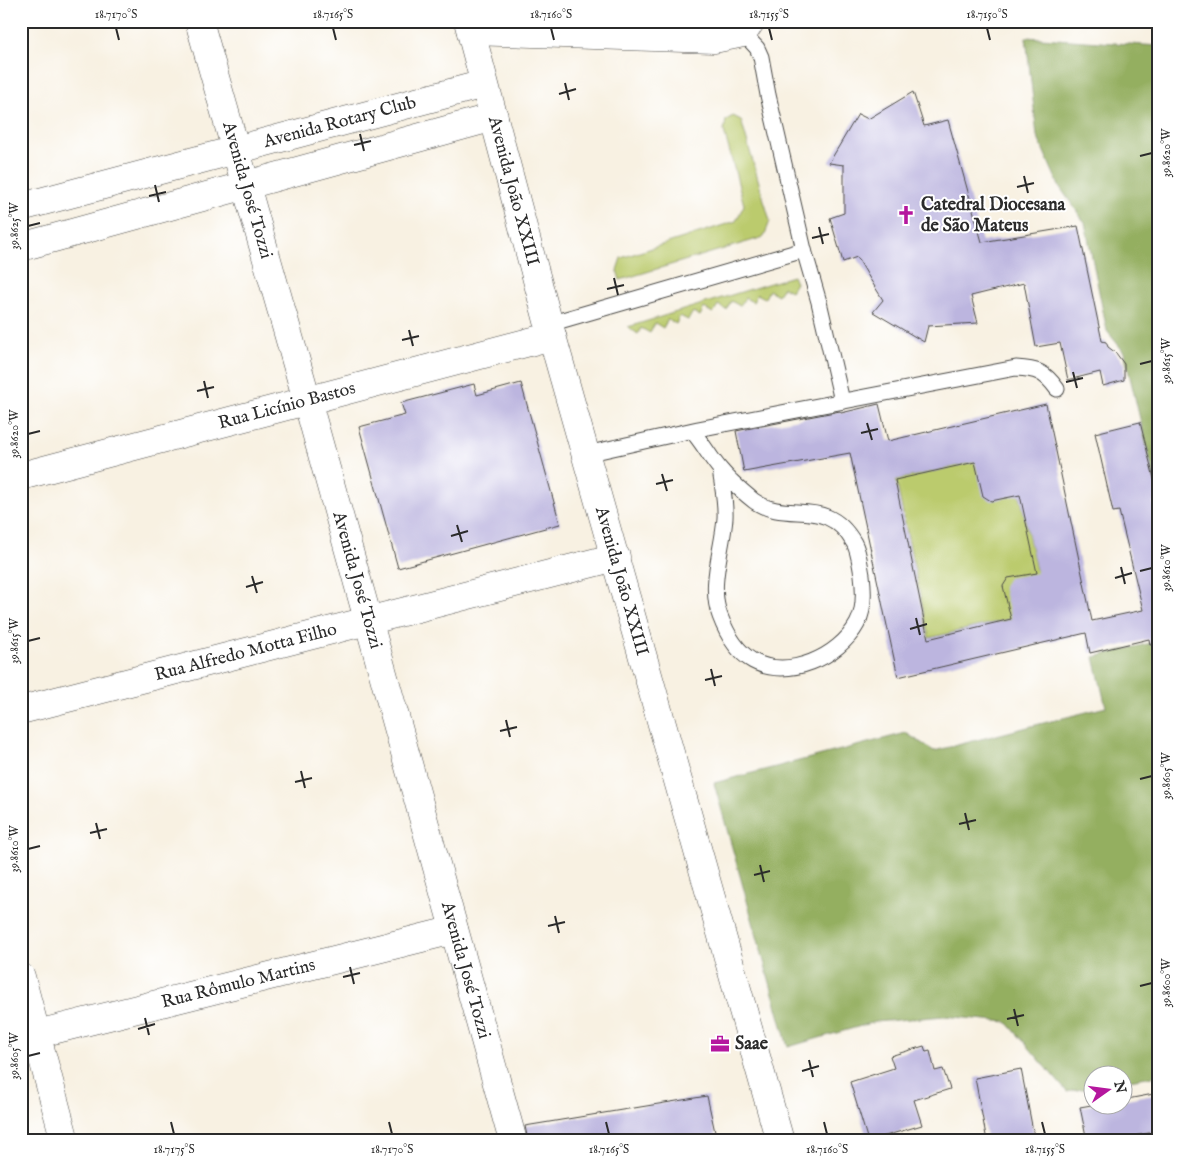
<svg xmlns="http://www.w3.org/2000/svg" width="1180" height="1162" font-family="'IM FELL English',serif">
	<rect width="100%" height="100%" fill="#fff"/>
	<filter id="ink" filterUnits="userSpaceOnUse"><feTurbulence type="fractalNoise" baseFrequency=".02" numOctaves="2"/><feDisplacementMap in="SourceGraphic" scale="10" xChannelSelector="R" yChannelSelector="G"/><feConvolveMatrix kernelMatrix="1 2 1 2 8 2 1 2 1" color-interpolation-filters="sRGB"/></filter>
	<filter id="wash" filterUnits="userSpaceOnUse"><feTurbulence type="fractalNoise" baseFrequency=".0096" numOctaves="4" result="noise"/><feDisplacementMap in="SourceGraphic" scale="20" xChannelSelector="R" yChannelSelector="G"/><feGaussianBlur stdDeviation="1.12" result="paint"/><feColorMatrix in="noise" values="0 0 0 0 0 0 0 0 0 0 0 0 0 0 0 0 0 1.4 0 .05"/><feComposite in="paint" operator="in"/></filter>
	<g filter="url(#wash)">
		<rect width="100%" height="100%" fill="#f8f1e2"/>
		<g fill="#bbcb6d" stroke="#737b4c">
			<polygon points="733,116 741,120 770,221 764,237 620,280 617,270 621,258 736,221 744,205 724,131 726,120"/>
			<polygon points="793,276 796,283 791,291 783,287 778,295 769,290 765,298 757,294 753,302 745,298 740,306 731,301 726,310 718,305 713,313 704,308 700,316 693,312 688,320 680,316 676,324 668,319 663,328 655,323 650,333 641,328 638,334 628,327"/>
			<polygon points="1011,453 1045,611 929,638 896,480"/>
		</g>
		<g fill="#94af60" stroke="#606d46">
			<polygon points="1026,37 1159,46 1159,498 1124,352 1107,331 1085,223 1059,186 1037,136"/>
			<polygon points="1159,641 1159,1075 1123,1081 1122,1074 1092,1074 1092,1087 1067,1092 1007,1022 944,1016 875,1022 788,1047 714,783 906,733 934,751 1106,707 1094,657"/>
		</g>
		<g id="blocks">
			<g fill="#bcb5df" fill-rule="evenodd">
				<polygon points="913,92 924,126 948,120 982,242 1078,226 1102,341 1106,342 1108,347 1116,353 1124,364 1124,380 1103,386 1100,372 1068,380 1060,343 1036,347 1024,283 971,296 978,323 928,326 924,342 873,312 883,300 870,279 857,257 843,262 830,218 844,213 844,165 829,163 858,114 868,119"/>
				<polygon points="521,383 560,524 398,568 359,427 405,415 401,403 474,384 477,395"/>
				<path d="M879,404l9,37 158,-37 46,217 51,-11 -24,-99 -6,1 -18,-79 45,-11 19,77 -6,3 6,23v119l-9,1 -1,-6 -59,14 -4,-20 -188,44 -48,-224 -106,19 -8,-41 104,-20 1,2zM975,462l8,34 8,5 29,-6 17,78 -29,5 -5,8 8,33 -83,20 -33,-159z"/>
				<polygon points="924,1046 926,1052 930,1051 935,1071 943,1069 950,1089 914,1100 922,1125 868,1141 850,1082 894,1068 890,1056"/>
				<polygon points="1021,1069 1034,1136 1008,1141 987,1141 975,1078"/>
				<polygon points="1159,1093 1159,1131 1107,1141 1087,1141 1080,1107 1097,1104 1122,1104 1122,1100"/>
				<polygon points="707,1096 717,1141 528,1141 525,1126"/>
			</g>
		</g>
	</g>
	<g filter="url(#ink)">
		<use href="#blocks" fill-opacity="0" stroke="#4a4946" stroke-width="1"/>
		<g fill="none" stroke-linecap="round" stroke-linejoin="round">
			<g stroke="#4a4946" stroke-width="17">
				<g id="lane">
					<polyline points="743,33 757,48 761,57 768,95 804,250 819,302 842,401"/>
					<polyline points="549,324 804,250"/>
					<path d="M692,431c11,12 18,27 29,39 9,11 22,22 33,31 35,24 72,-7 100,42 5,9 6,22 8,32 2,16 3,35 -5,49 -18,33 -69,56 -104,37 -16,-9 -27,-29 -33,-45 -12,-31 3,-67 5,-98 1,-16 -3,-33 -5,-49"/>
					<path d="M586,454l112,-25 318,-61c21,1 29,4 41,21"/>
				</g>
			</g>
			<g stroke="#4a4946" stroke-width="29">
				<g id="street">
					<polyline points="471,31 714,39 743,33 751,21"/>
					<path id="s1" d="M21,207l463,-123"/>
					<polyline points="21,247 494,117"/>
					<path id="s2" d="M21,476l531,-140"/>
					<path id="s3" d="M21,710l595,-153"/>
					<polyline points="21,977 65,1141"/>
					<path id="s4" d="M21,1038l433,-108"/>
				</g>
			</g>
			<g stroke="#4a4946" stroke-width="29">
				<g id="secondary">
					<path id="s5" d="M199,21l108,379 206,741"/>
					<path id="s6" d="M468,21l84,315 228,805"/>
				</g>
			</g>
			<use href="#lane" stroke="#fff" stroke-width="15"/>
			<use href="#street" stroke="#fff" stroke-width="28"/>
			<use href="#secondary" stroke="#fff" stroke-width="28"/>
		</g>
	</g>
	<path fill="none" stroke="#2b2b2b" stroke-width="2" d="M116,28l3,12M333,28l3,12M551,28l3,12M769,28l3,12M987,28l3,12M565,83l4,17M559,94l17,-5M360,134l4,17M354,145l17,-4M1140,156l12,-3M1024,176l4,17M155,185l4,17M1017,187l17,-4M149,196l17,-4M28,226l12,-3M819,227l4,17M812,238l17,-4M614,278l4,17M607,289l17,-4M409,330l4,16M402,340l17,-4M1140,364l12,-3M1073,372l4,16M204,381l4,17M1066,382l17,-4M197,391l17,-4M867,423l5,17M861,433l17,-4M28,434l12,-3M662,474l5,17M656,484l17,-4M457,525l5,17M451,536l17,-5M1121,567l4,17M1140,571l12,-3M252,576l5,17M1115,578l17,-5M246,587l17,-5M916,618l4,17M910,629l17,-5M28,641l12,-3M711,669l4,17M705,680l17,-4M506,720l4,17M500,731l17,-4M301,771l4,17M1140,779l12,-3M295,782l17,-4M965,813l4,17M96,823l4,16M959,824l17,-4M90,833l17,-4M28,849l12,-3M760,865l4,17M754,875l16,-4M555,916l4,17M548,926l17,-4M350,967l4,17M343,977l17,-4M1140,986l12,-3M1014,1009l4,17M145,1018l4,17M1007,1019l17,-4M138,1029l17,-5M28,1056l12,-3M809,1060l4,17M802,1071l17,-5M171,1122l3,12M389,1122l3,12M606,1122l3,12M824,1122l3,12M1042,1122l3,12"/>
	<defs>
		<g id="church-bare" transform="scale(1.5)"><path d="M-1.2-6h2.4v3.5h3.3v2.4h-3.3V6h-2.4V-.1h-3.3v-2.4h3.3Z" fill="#b5179e" stroke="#fff" stroke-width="2.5" paint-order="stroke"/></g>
		<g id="office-bare" transform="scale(1.5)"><path d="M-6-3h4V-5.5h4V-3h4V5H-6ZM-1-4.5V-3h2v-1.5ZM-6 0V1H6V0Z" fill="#b5179e" stroke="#fff" stroke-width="2.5" paint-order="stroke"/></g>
	</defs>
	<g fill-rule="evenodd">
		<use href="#church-bare" x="906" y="215"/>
		<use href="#office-bare" x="720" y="1044"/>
	</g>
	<g text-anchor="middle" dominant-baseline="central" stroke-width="4" stroke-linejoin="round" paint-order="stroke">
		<g font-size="18" fill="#2b2b2b" stroke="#fff">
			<text stroke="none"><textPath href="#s1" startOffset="330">Avenida Rotary Club</textPath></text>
			<text stroke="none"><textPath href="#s5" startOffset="176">Avenida José Tozzi</textPath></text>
			<text stroke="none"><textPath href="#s6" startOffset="176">Avenida João XXIII</textPath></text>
			<text stroke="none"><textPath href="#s2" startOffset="275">Rua Licínio Bastos</textPath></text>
			<text stroke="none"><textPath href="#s5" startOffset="581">Avenida José Tozzi</textPath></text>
			<text stroke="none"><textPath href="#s6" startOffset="581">Avenida João XXIII</textPath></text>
			<text stroke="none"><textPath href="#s3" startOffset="232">Rua Alfredo Motta Filho</textPath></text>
			<text stroke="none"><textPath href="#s5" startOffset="986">Avenida José Tozzi</textPath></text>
			<text stroke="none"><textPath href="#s4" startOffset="224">Rua Rômulo Martins</textPath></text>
		</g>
		<g font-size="18" font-weight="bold" fill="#2b2b2b" stroke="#fff" text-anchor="start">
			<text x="921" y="205">Catedral Diocesana<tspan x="921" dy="21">de São Mateus</tspan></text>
			<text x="735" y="1044">Saae</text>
		</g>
	</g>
	<rect width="1180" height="1162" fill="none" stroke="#fff" stroke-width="55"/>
	<g transform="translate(1108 1090) rotate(76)"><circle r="24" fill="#ffffff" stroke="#aaaaaa"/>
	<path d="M0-4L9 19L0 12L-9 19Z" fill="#b5179e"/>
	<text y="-8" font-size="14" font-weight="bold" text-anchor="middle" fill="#2b2b2b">N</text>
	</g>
	<rect x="28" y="28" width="1124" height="1106" fill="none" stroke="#2b2b2b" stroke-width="2"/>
	<g font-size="12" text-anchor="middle" fill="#2b2b2b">
		<text x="116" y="18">18.7170°S</text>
		<text x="333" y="18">18.7165°S</text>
		<text x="551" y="18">18.7160°S</text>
		<text x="769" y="18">18.7155°S</text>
		<text x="987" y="18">18.7150°S</text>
		<text transform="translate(1166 153) rotate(-90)" y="4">39.8620°W</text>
		<text transform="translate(14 226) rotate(-90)" y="4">39.8625°W</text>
		<text transform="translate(1166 361) rotate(-90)" y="4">39.8615°W</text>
		<text transform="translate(14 434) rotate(-90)" y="4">39.8620°W</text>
		<text transform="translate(1166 568) rotate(-90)" y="4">39.8610°W</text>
		<text transform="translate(14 641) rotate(-90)" y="4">39.8615°W</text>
		<text transform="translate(1166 776) rotate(-90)" y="4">39.8605°W</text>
		<text transform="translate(14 849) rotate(-90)" y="4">39.8610°W</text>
		<text transform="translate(1166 983) rotate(-90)" y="4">39.8600°W</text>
		<text transform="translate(14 1056) rotate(-90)" y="4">39.8605°W</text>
		<text x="174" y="1153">18.7175°S</text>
		<text x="392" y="1153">18.7170°S</text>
		<text x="609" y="1153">18.7165°S</text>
		<text x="827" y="1153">18.7160°S</text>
		<text x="1045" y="1153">18.7155°S</text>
	</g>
</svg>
